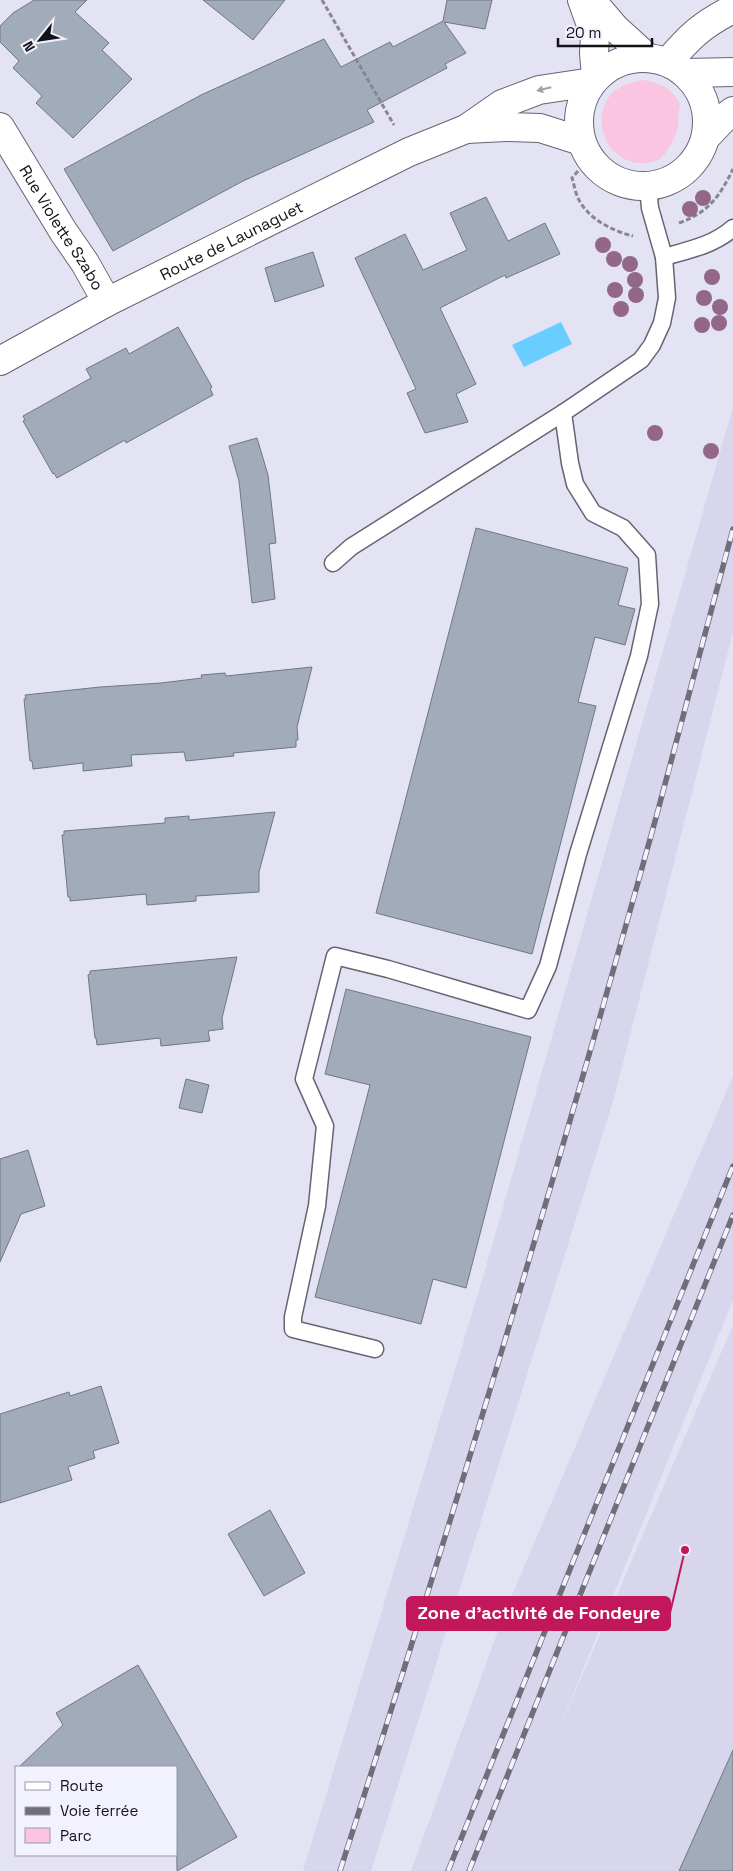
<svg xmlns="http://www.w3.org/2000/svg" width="733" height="1871" font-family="'Space Grotesk',sans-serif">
	<rect width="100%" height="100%" fill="#e4e3f4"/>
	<g fill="#d8d6ed">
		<polygon points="733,407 733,632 614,1098 371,1871 303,1871 480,1287"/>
		<polygon points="733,1076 733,1300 555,1739 733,1325 733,1871 411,1871 504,1614"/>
	</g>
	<path fill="#fac5e0" d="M644,80c16,3 28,8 36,24 -3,10 0,20 -4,30 -2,6 -11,21 -16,25 -4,3 -10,3 -15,4 -32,3 -53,-34 -39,-61 8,-15 22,-20 38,-22z"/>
	<polygon fill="#69ceff" points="561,322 572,344 524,367 512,345"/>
	<g fill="#a2abb9" stroke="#6f7784">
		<polygon points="34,0 87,0 75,12 109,43 102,50 132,79 73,138 36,103 42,96 13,68 19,61 0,42 0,26 13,13"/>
		<polygon points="203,0 285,0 253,40"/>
		<polygon points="447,0 492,0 485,29 444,22 466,53 445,64 447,68 367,110 374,122 243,181 113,251 64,169 201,95 324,39 341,67 390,42 393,47 443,21"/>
		<polygon points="486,197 508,241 545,223 560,254 506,278 505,275 440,308 476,384 456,394 468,422 425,433 407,393 416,389 355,258 405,234 423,270 467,250 450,213"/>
		<polygon points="313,252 324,286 275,302 265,268"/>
		<polygon points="178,327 212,387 210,388 213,395 126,443 125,440 57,478 54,473 53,474 23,421 25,420 23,416 91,378 86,369 126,348 129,354"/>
		<polygon points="257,438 268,475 276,543 269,544 275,599 252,603 239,481 229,446"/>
		<polygon points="476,528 628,568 618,605 635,609 625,645 595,637 578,702 596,706 532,954 376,913"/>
		<polygon points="312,667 297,727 298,740 296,740 296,747 233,753 234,756 186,761 184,752 131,755 132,766 83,771 83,763 33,769 32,761 30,761 24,699 26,699 25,695 100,687 161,683 202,678 201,675 225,673 226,676"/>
		<polygon points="275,812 259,872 259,892 196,896 196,901 147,905 146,894 70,901 70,897 68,897 62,835 64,835 64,831 165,823 165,818 189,816 189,820"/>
		<polygon points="237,957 222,1018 223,1029 208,1031 210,1041 161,1046 160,1038 97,1045 96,1038 95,1038 88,975 90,974 90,971"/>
		<polygon points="346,989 531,1037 466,1288 433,1279 421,1324 315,1297 370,1085 325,1074"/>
		<polygon points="186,1079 209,1085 202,1113 179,1108"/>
		<polygon points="28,1150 45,1206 21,1214 0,1262 0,1159"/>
		<polygon points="101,1386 119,1443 93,1451 95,1458 68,1467 72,1480 0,1503 0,1414 69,1392 70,1396"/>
		<polygon points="270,1510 305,1573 264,1596 228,1534"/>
		<polygon points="138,1665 237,1837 177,1871 176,1767 19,1767 63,1725 56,1713"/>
		<polygon points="733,1750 733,1871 679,1871"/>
	</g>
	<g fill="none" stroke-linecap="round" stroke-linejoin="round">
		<g stroke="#666473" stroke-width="19">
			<g id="service">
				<path d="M664,257c25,-7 50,-12 69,-29"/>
				<polyline points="333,563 351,547 563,413 641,360 652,345 662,323 667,298 664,257 650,208 648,186"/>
				<polyline points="375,1349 293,1329 293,1317 317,1206 325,1126 304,1079 335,956 388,969 528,1010 548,966 578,854 639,656 650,604 647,555 623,528 593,513 575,484 570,463 563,413"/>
			</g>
		</g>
		<g stroke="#666473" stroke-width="30">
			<g id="minor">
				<polyline points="582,0 595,36 594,53 596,77"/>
				<polyline points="591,0 615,28 647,57"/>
				<path d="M668,62c22,-26 35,-38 65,-53"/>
				<path id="s1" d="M0,127l63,104 22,32 22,39"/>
			</g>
		</g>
		<g stroke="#666473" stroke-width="30">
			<g id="secondary">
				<circle cx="643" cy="122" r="64"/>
				<polyline points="686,73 733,72"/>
				<polyline points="466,129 506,127 540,128 581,141"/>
				<polyline points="706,137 725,117 733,111"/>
				<path id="s2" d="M0,361l107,-59 302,-150 57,-23 36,-25 37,-14 53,-8"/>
			</g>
		</g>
		<g stroke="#878692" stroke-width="3" stroke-dasharray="5 2.5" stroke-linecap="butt">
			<polyline points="322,0 394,125"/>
			<path d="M578,171l-6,7c2,6 3,14 6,20 9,20 34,33 55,38"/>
			<path d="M679,223c29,-10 41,-27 54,-54"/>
		</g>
		<use href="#service" stroke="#fff" stroke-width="16"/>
		<use href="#minor" stroke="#fff" stroke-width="28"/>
		<use href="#secondary" stroke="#fff" stroke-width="28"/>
		<g stroke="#6f6e79" stroke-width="5.5">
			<g id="rail">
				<path d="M340,1871c112,-350 219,-702 317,-1057 26,-95 50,-190 76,-285"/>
				<polyline points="448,1871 733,1166"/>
				<polyline points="469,1871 733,1215"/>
			</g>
		</g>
		<use href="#rail" stroke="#f2f1fe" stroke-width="4" stroke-dasharray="11" stroke-linecap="butt"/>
	</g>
	<g fill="#92678a">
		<circle cx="703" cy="198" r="8"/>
		<circle cx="690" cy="209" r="8"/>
		<circle cx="603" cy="245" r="8"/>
		<circle cx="614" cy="259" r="8"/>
		<circle cx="630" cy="264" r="8"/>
		<circle cx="712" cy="277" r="8"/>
		<circle cx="635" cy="280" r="8"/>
		<circle cx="615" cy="290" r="8"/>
		<circle cx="636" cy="295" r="8"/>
		<circle cx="704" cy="298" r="8"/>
		<circle cx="720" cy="307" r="8"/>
		<circle cx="621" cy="309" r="8"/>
		<circle cx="719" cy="323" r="8"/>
		<circle cx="702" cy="325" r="8"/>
		<circle cx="655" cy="433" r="8"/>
		<circle cx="711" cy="451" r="8"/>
	</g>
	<defs><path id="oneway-solid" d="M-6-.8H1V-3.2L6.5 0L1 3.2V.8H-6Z" transform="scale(1.25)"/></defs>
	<use fill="#a1a0a3" href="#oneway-solid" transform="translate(544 89) rotate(166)"/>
	<g text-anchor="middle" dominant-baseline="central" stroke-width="4" stroke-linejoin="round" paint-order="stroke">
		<g font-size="16" fill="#131218" stroke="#f2f1fe">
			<text stroke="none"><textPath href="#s1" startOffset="118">Rue Violette Szabo</textPath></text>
			<text stroke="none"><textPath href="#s2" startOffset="261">Route de Launaguet</textPath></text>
		</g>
	</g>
	<path fill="none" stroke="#c2185b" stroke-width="2" d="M685 1550L670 1613"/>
	<circle fill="#c2185b" stroke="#f2f1fe" stroke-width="2" cx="685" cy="1550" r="5"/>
	<rect fill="#c2185b" stroke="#c2185b" stroke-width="2" x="407" y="1597" width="263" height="33" rx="5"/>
	<g font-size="18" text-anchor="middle" font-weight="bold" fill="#fff">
		<text x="539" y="1619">Zone d'activité de Fondeyre</text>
	</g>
	<rect x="15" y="1766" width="162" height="90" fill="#f2f1fe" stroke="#9998a2"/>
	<rect x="25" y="1782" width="25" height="8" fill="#ffffff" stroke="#9998a2"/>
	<text x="60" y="1791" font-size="15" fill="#131218">Route</text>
	<rect x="25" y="1807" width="25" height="8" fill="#6f6e79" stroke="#9998a2"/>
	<text x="60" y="1816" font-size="15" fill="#131218">Voie ferrée</text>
	<rect x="25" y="1828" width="25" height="15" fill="#fac5e0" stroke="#9998a2"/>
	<text x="60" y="1841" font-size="15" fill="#131218">Parc</text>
	<g transform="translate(40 40) rotate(240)" stroke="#f2f1fe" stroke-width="4" paint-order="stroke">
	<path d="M0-4L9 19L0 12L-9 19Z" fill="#131218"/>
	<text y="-8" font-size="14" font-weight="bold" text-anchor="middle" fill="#131218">N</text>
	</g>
	<path d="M558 38v8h94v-8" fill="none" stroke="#131218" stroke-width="2.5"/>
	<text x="566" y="38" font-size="15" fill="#131218" stroke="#f2f1fe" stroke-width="4" paint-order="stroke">20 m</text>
</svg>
